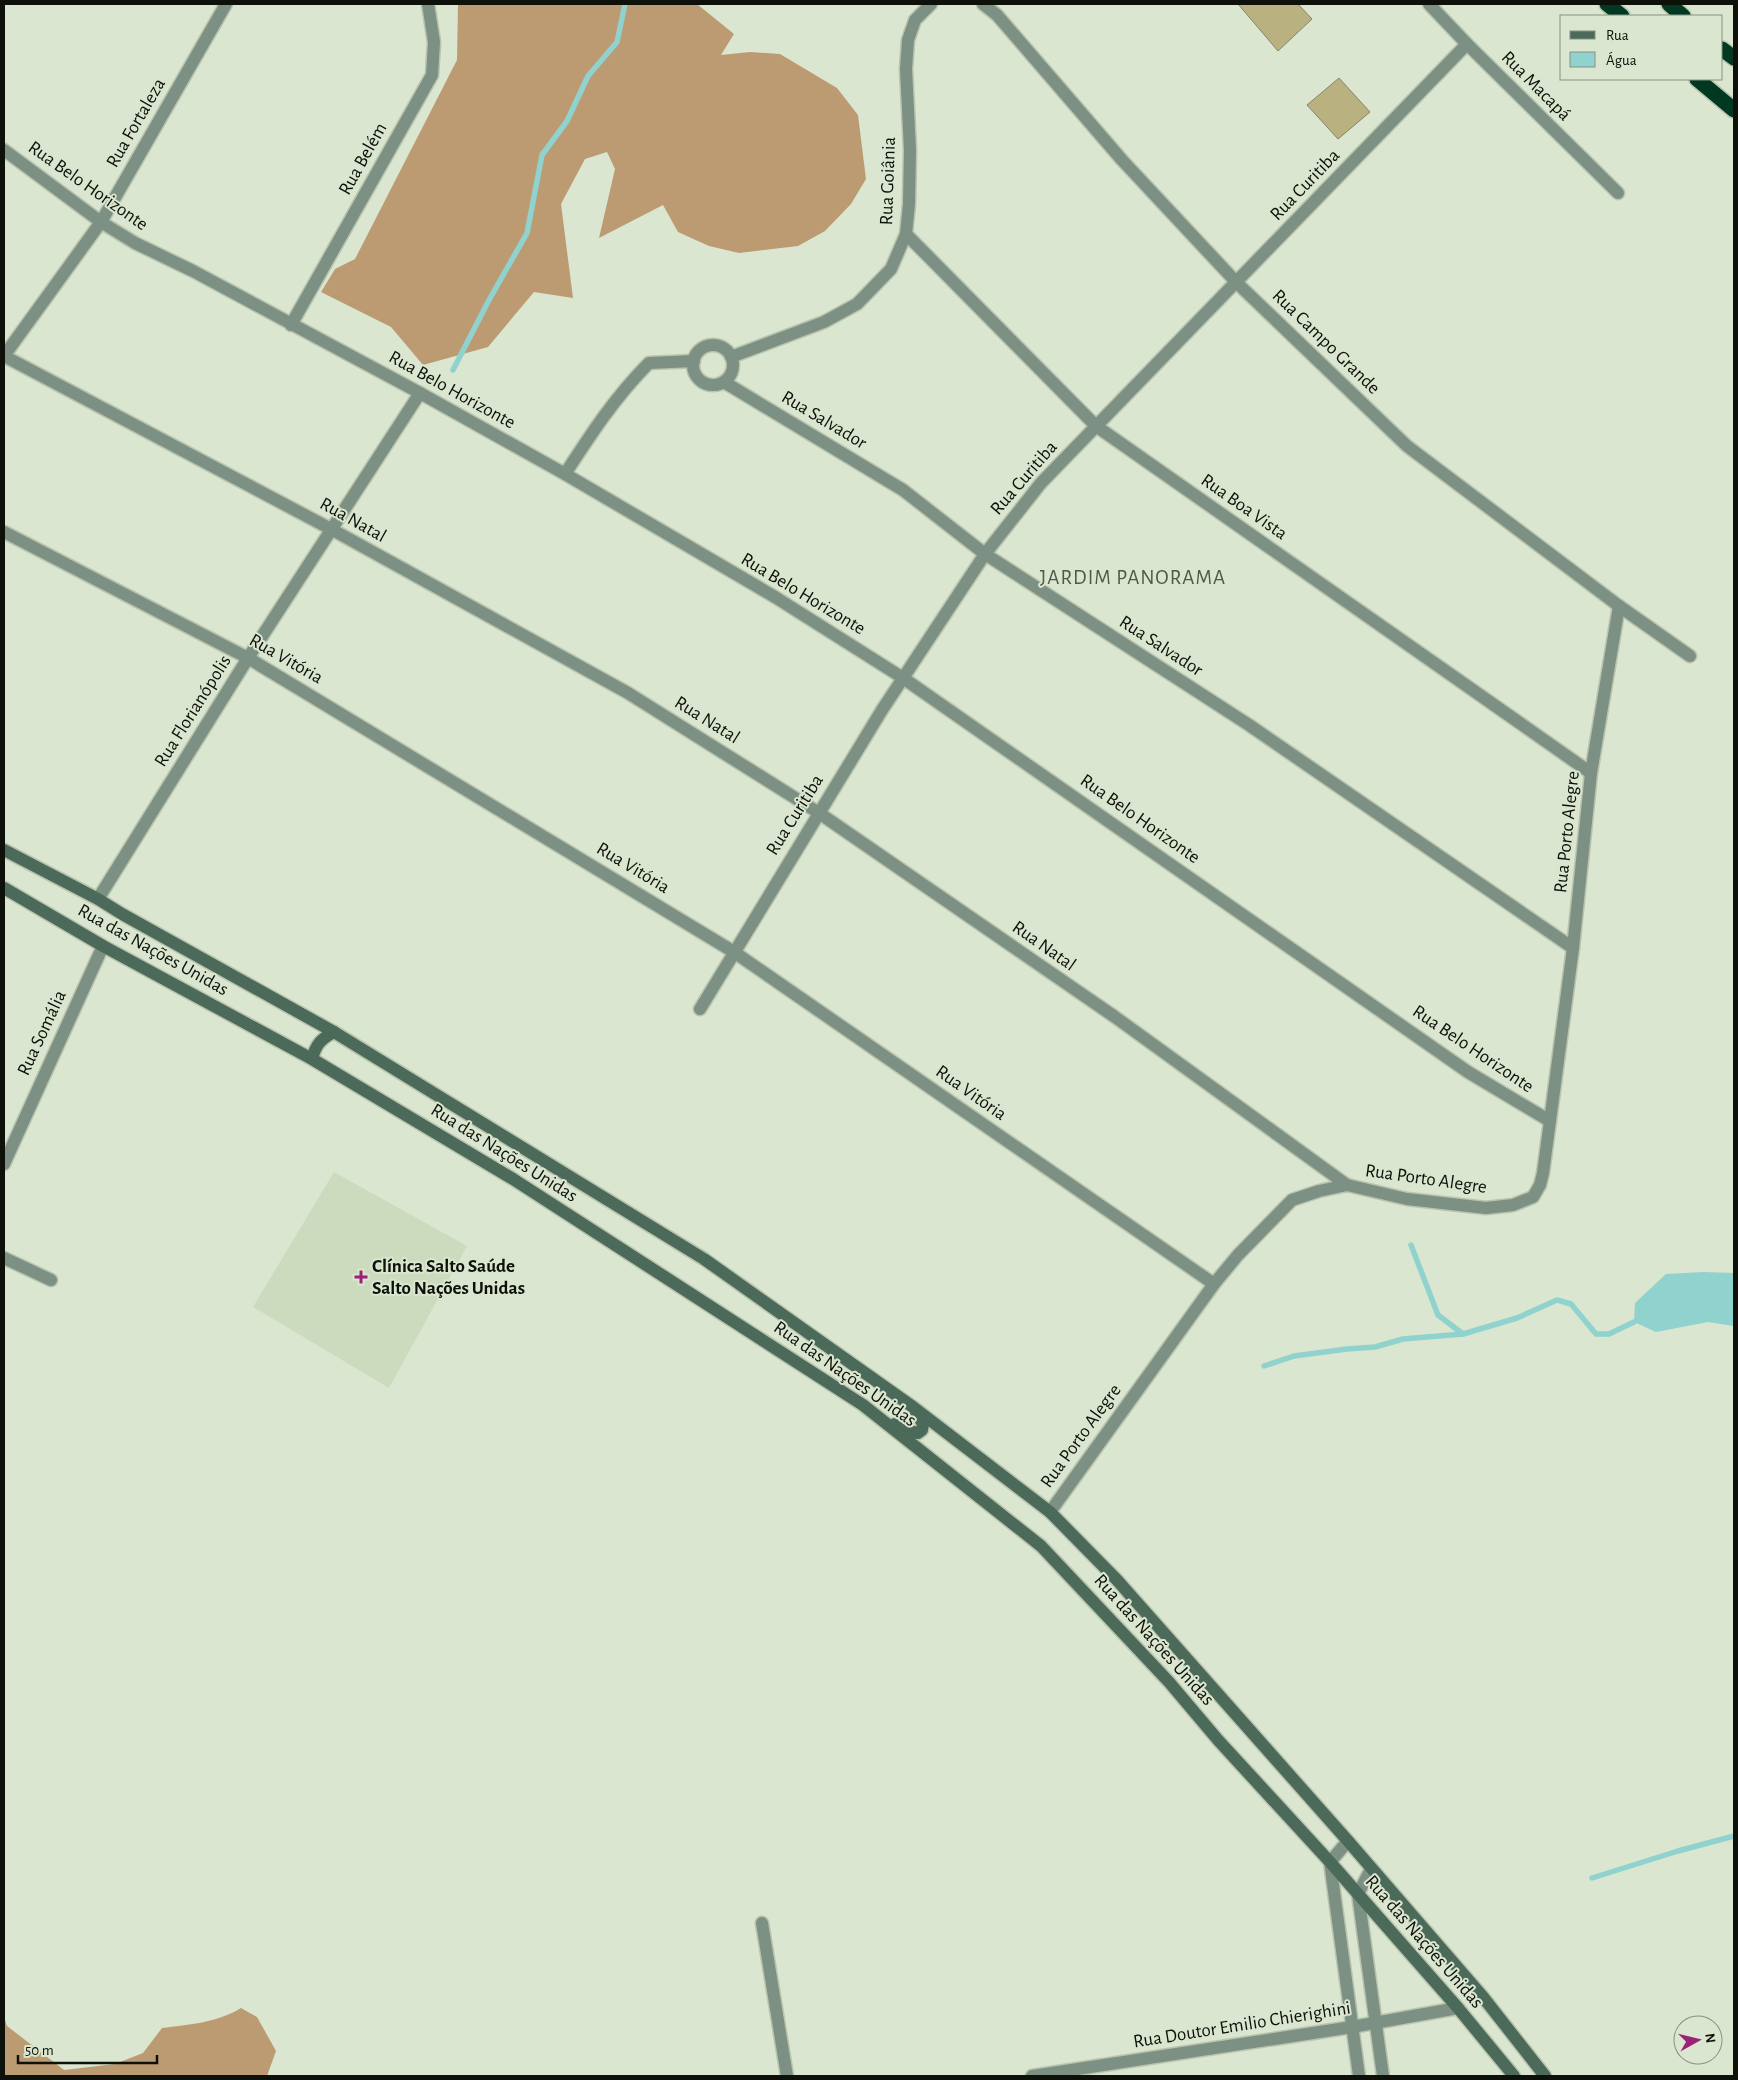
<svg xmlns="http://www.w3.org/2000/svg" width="1738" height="2080" font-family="'Alegreya Sans',sans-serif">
	<rect width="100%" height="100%" fill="#dae6cf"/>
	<polygon fill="#ccdbbd" points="334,1172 467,1246 389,1388 253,1307"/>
	<g fill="#bc9b73">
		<polygon points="458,4 697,4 734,34 721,55 750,52 780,54 837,88 858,115 866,179 851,204 825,231 798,246 739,253 709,246 678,232 663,205 599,238 615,169 607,152 585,159 561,204 573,298 534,292 488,347 423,365 391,327 321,292 335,269 355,259 457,60"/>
		<path d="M241,2008l16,9 19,34 -9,25h-263v-59l3,9 57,44 51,-6 28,-11 19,-25c26,-3 57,-6 79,-20z"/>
	</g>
	<polygon fill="#90d2cd" points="1704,1272 1734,1273 1734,1326 1708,1322 1656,1332 1634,1322 1635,1303 1666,1274"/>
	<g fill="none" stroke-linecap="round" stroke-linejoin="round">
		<g stroke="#90d2cd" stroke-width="5.5">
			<polyline points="453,370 489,300 527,233 542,155 567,121 588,76 617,42 625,4"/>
			<polyline points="1411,1245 1438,1315 1463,1334"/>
			<polyline points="1264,1366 1294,1356 1347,1349 1375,1347 1403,1339 1463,1334 1517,1318 1557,1300 1571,1304 1596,1334 1609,1334 1634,1322"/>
			<polyline points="1592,1878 1678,1851 1734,1836"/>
		</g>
	</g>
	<g fill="#b9b280" stroke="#87846d">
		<polygon points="1238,4 1298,4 1312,19 1278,51"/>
		<polygon points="1339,78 1370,112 1338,139 1307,105"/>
	</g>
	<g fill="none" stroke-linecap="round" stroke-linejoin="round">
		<g stroke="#b9c4af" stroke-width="15">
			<g id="minor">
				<polyline points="226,4 101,222 4,356 331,529 628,693 819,813 1115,1017 1347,1185"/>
				<polyline points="983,4 997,15 1122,160 1237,283 1407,446 1619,606 1690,656"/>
				<polyline points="1429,4 1467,44 1618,193"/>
				<polyline points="4,150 101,222 135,243 193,271 420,393 565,474 775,597 903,678 1468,1072 1550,1121"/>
				<polyline points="906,234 1096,426 1591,773"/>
				<polyline points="291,325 432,75 434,42 428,4"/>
				<circle cx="713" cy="365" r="20"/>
				<polyline points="731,357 824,322 857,304 891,269 906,234 909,204 910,150 906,69 908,40 915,20 931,4"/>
				<polyline points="724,382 903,490 985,554 1249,725 1573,948"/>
				<path d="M565,474c26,-40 50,-77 84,-111l45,-2"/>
				<polyline points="4,532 248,658 734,952 1214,1284"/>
				<polyline points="98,899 248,658 420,393"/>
				<polyline points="700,1009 882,710 985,554 1041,483 1467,44"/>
				<polyline points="4,1164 103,946"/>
				<polyline points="4,1258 51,1280"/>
				<polyline points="1050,1512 1214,1284 1238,1255 1292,1200 1319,1191 1347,1185 1407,1199 1486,1208 1513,1205 1533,1197 1540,1185 1543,1173 1550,1121 1573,948 1591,773 1619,606"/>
				<polyline points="1348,1841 1330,1862 1359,2076"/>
				<polyline points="1371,1869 1358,1894 1383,2076"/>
				<polyline points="762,1923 787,2076"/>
				<polyline points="1032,2076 1352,2027 1458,2008"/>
			</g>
		</g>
		<g stroke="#b9c4af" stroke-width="15">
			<g id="secondary">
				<polyline points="4,850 98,899 122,914 334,1032 704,1259 913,1407 1050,1512 1117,1580 1348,1841 1483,1997 1545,2076"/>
				<polyline points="4,888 103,946 312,1059 513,1179 863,1405 1041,1546 1169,1682 1218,1740 1330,1862 1458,2008 1514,2076"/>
				<path d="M312,1059c4,-15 9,-20 22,-27"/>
				<polyline points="895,1424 908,1431 918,1433 922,1430 923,1424 916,1412"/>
			</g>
		</g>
		<g stroke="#b9c4af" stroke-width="18">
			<g id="motorway">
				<polyline points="1607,4 1622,16"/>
				<polyline points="1669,4 1683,16"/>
				<polyline points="1722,49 1734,58"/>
				<polyline points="1697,79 1734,110"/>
			</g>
		</g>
		<use href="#minor" stroke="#7c9184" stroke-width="12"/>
		<use href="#secondary" stroke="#4b6a59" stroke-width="12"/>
		<use href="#motorway" stroke="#013822" stroke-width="15"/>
	</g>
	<path fill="#9c2279" stroke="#dae6cf" stroke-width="2" d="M358.5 1269.5h5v5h5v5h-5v5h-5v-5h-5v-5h5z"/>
	<g text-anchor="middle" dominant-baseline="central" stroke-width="4" stroke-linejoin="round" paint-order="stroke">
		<g font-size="19" fill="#0d1109" stroke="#dae6cf">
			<text transform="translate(1536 86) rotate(45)">Rua Macapá</text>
			<text transform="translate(136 123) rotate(-60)">Rua Fortaleza</text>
			<text transform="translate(363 159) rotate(-61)">Rua Belém</text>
			<text transform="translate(888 181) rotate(-88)">Rua Goiânia</text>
			<text transform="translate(1305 185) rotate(-46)">Rua Curitiba</text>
			<text transform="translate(88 186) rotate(35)">Rua Belo Horizonte</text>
			<text transform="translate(1326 342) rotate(44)">Rua Campo Grande</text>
			<text transform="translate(452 390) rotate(29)">Rua Belo Horizonte</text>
			<text transform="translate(824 420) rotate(31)">Rua Salvador</text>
			<text transform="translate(1024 478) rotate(-49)">Rua Curitiba</text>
			<text transform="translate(1244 507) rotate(35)">Rua Boa Vista</text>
			<text transform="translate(353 520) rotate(29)">Rua Natal</text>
			<text transform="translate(803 594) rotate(31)">Rua Belo Horizonte</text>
			<text transform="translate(1161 646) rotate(33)">Rua Salvador</text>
			<text transform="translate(286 659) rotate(30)">Rua Vitória</text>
			<text transform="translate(193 711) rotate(-58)">Rua Florianópolis</text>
			<text transform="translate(707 720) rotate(32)">Rua Natal</text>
			<text transform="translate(795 815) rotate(-58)">Rua Curitiba</text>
			<text transform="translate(1140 819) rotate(35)">Rua Belo Horizonte</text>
			<text transform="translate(1567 832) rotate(-84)">Rua Porto Alegre</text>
			<text transform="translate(633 868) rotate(31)">Rua Vitória</text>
			<text transform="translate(1044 946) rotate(35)">Rua Natal</text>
			<text transform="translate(153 950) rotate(29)">Rua das Nações Unidas</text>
			<text transform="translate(42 1033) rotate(-65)">Rua Somália</text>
			<text transform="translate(1473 1049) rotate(34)">Rua Belo Horizonte</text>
			<text transform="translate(971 1093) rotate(35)">Rua Vitória</text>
			<text transform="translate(504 1153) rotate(32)">Rua das Nações Unidas</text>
			<text transform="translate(1426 1179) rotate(8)">Rua Porto Alegre</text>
			<text transform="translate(845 1374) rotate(35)">Rua das Nações Unidas</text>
			<text transform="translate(1081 1436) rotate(-54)">Rua Porto Alegre</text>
			<text transform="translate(1154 1640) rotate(48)">Rua das Nações Unidas</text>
			<text transform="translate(1424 1942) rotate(49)">Rua das Nações Unidas</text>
			<text transform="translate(1242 2025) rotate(-9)">Rua Doutor Emilio Chierighini</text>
		</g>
		<g font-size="19" font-weight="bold" fill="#0d1109" stroke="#dae6cf" text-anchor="start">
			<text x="372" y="1266">Clínica Salto Saúde<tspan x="372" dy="22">Salto Nações Unidas</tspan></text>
		</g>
		<g font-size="21" letter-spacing="1" fill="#4f5946" stroke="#dae6cf">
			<text x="1133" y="577">JARDIM PANORAMA</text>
		</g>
	</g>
	<rect width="1738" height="2080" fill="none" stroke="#0d1109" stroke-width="10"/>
	<rect x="1560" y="15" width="162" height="65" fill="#dae6cf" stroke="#889180"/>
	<rect x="1570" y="31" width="25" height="8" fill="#4b6a59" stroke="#889180"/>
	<text x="1606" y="40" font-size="15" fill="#0d1109">Rua</text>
	<rect x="1570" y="52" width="25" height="15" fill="#90d2cd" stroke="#889180"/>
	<text x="1606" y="65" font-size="15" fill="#0d1109">Água</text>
	<g transform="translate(1698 2040) rotate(82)"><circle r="24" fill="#dae6cf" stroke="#889180"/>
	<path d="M0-4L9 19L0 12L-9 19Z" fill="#9c2279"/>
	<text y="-8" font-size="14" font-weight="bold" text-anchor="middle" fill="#0d1109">N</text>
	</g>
	<path d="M18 2055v8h139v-8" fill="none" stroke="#0d1109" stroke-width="2.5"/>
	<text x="25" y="2055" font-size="15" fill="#0d1109" stroke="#dae6cf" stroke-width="4" paint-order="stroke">50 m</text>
</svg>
